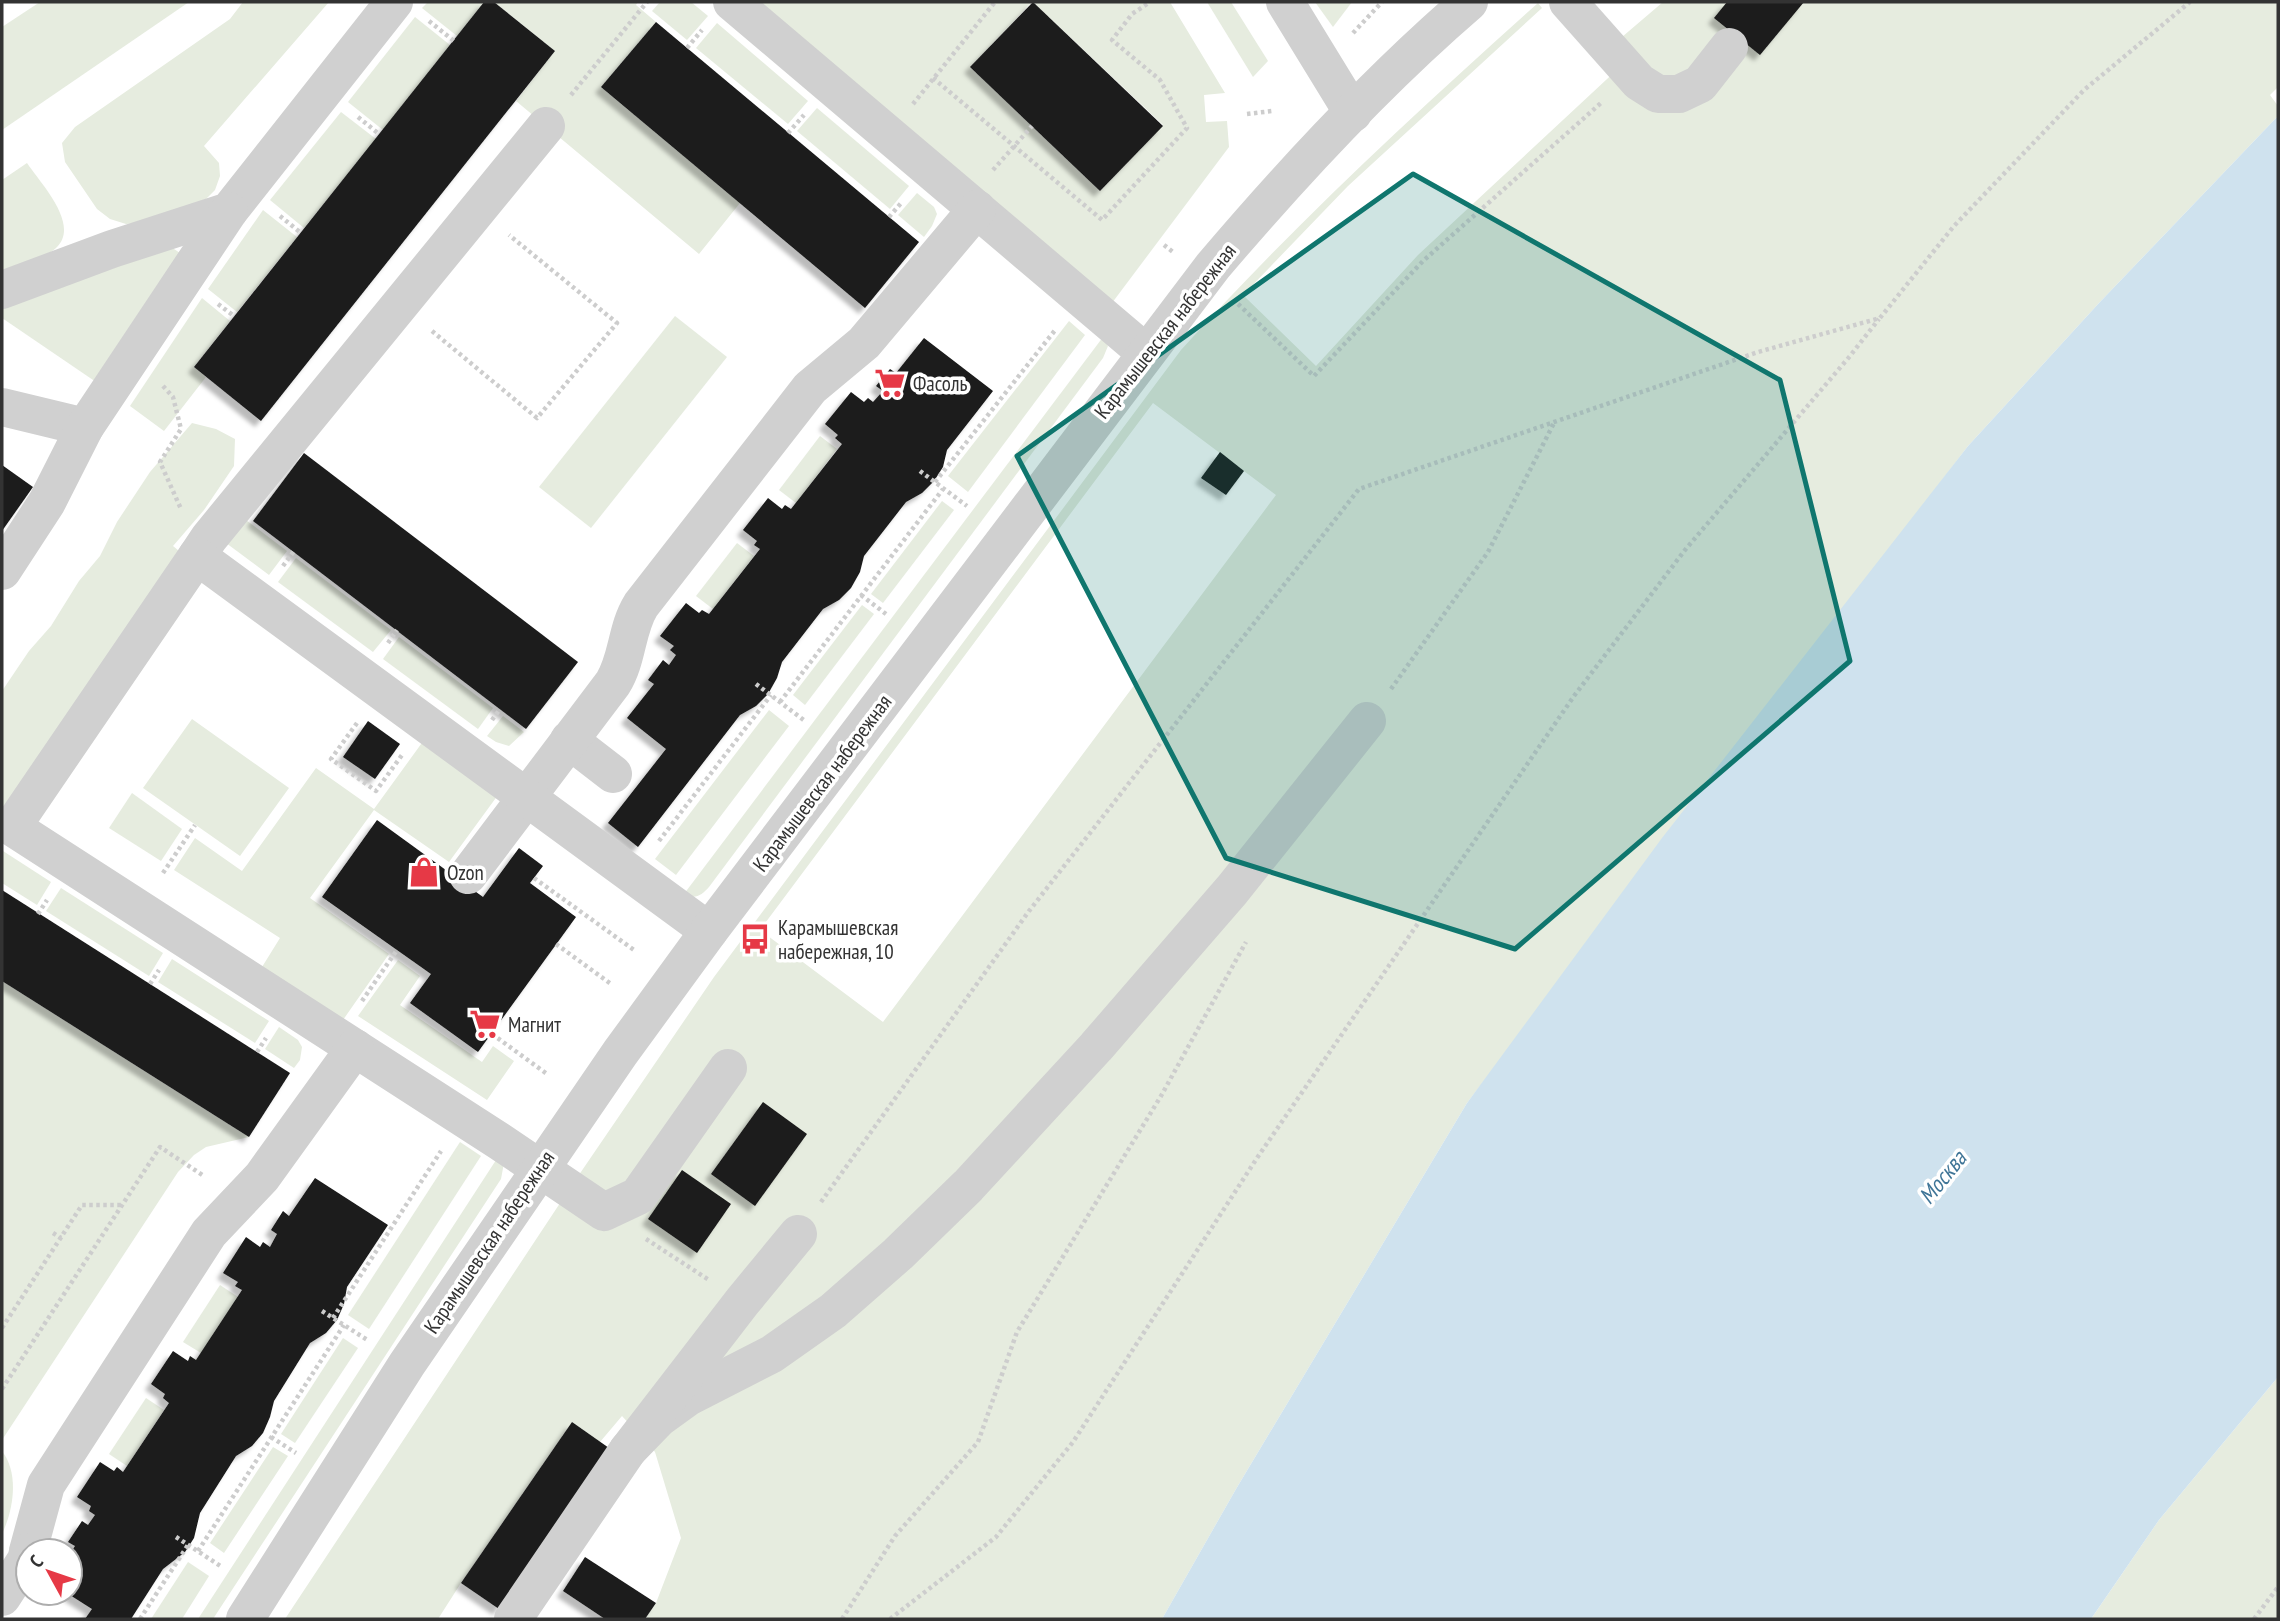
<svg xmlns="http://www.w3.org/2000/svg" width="2280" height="1621" font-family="'PT Sans Narrow',sans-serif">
	<defs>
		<filter id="shadow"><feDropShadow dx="-6" dy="6" stdDeviation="2" flood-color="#0004"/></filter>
	</defs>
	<rect width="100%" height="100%" fill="#fff"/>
	<g fill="#e6ecdf" fill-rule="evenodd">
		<polygon points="40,2 189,2 2,130 2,27"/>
		<polygon points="243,2 329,2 204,146 219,163 220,176 215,190 206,199 141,223 126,224 110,219 97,209 65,162 62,143 75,127 230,19"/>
		<polygon points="428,2 484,2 457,36 422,8"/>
		<polygon points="494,2 638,2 636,5 656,22 601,87 740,203 699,254 516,101 555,51"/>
		<polygon points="660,2 691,2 708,16 687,40 652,11"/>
		<polygon points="755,2 1032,2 970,67 1100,191 1163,125 1033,2 1170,2 1225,93 1204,95 1206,122 1227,121 1229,147 1112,303"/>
		<polygon points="1207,2 1231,2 1268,61 1253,77"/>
		<polygon points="1315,2 1352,2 1333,27"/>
		<path d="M1663,2h615v85l-8,8 8,11v10l-179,187 -131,143 -501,657 -231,386 -74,130h-517l11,-16 25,-65 -26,-86 -33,-36 -22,26 -28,-20 -111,161 -23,36h-153l285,-431 144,-211 467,-627c111,-123 233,-236 357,-347l4,5 -194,178 -105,109 73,71 102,-111 217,-202 -13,-16zM1153,403l123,92 -393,527 -123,-92z"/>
		<polygon points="415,17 450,45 383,130 348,102"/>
		<polygon points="717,23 808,101 788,124 696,48"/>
		<polygon points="817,108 909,186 890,209 797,131"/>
		<polygon points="341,112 376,139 304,228 270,200"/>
		<path d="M27,163c14,21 54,62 29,85 -10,10 -40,19 -54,25v-93z"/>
		<polygon points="917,193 934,207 937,214 932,226 924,237 898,215"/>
		<polygon points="263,210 297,237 237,312 208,289"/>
		<polygon points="171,247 180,253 96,382 2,318 2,308"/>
		<polygon points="202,298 230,321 194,367 206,377 164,431 130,406"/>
		<polygon points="675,316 727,357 591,528 539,487"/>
		<polygon points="1069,321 1085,335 968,492 948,476"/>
		<path d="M1103,337l5,9 -5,12 -394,529c-7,8 -14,13 -25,7z"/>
		<polygon points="192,423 216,429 235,439 234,466 204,510 173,546 185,556 2,826 2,691 29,651 51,626 79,581 100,556 117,522 150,472"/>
		<polygon points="820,436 837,449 796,503 779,490"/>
		<polygon points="942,501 954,510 883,603 871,594"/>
		<polygon points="242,517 287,551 269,575 222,540"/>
		<polygon points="737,543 754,556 713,609 696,596"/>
		<polygon points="296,558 391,630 373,652 278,582"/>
		<polygon points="862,605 874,614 805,705 793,695"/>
		<polygon points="399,637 493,708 478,729 383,659"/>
		<polygon points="769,710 789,726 676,875 655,859"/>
		<polygon points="503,716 524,732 509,746 496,742 487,736"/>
		<polygon points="192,719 289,788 240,856 143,788"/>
		<polygon points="424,740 498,795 449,862 374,810 310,898 389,954 343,1020 262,967 280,938 174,870 195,838 242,871 316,768 374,809"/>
		<polygon points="132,793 182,829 161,861 109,828"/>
		<polygon points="3,851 51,882 37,905 2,883"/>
		<polygon points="61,888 163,953 149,976 46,911"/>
		<polygon points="172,959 269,1021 255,1043 158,982"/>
		<polygon points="398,960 420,976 400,1005 482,1062 493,1046 514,1061 487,1100 358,1016"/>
		<polygon points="2,981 249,1137 206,1147 194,1155 178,1172 2,1440"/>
		<polygon points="279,1027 298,1040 302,1047 300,1060 294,1068 265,1049"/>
		<polygon points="460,1142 481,1156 369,1329 348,1315"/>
		<polygon points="498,1157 504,1163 501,1179 213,1619 198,1619"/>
		<polygon points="220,1285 238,1297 201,1353 183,1342"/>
		<polygon points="343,1338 358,1348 295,1443 281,1434"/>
		<polygon points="2278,1377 2278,1619 2091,1619 2159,1520"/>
		<polygon points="146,1398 164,1410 127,1466 109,1454"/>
		<polygon points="273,1447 288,1456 224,1553 210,1543"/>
		<path d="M2,1451c17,22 12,58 0,83z"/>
		<polygon points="188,1562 209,1576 182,1619 151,1619"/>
	</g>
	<polygon fill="#cfe2ee" points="2278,116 2278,1377 2159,1520 2091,1619 1162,1619 1236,1489 1467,1103 1662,838 1968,446 2099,303"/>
	<g fill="#1a1a1a" filter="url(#shadow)">
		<polygon points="484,2 494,2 555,51 261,421 194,367"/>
		<polygon points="1033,2 1163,126 1100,191 970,67"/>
		<polygon points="1727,2 1804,2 1760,55 1714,18"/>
		<polygon points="656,22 919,242 865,308 601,87"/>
		<polygon points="924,338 993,391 947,450 943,467 934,481 922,493 906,502 864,556 860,572 851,588 839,600 823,609 782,662 777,678 768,694 756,706 740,715 638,847 608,823 666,749 627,718 654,684 648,680 663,660 669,665 676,655 670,650 674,646 660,636 686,603 699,613 702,610 709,614 760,549 754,545 757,541 743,530 768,498 782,509 785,505 791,509 842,444 835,438 838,435 825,424 851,392 864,402 868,398 873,402 883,391 876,386 890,369 896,373"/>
		<polygon points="1220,452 1244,471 1226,495 1201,478"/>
		<polygon points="304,453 578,662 526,729 253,521"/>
		<polygon points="2,465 33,487 2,531"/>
		<polygon points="368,721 400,744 375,779 343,757"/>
		<polygon points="377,820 483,897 519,848 543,866 530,883 576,917 478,1052 410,1003 431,974 322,897"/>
		<polygon points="2,890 290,1073 249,1137 2,981"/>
		<polygon points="763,1102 807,1134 755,1206 711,1174"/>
		<polygon points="682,1170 731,1204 697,1253 648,1219"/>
		<polygon points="315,1178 388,1225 347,1287 344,1304 337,1320 326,1333 310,1343 274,1401 270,1417 263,1433 252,1446 236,1456 200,1513 194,1538 185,1552 163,1569 131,1619 85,1619 92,1609 70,1595 70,1554 75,1546 68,1542 82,1521 88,1525 95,1515 89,1511 91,1506 77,1497 100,1462 114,1471 117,1467 123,1472 169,1403 163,1398 165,1394 151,1384 173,1351 188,1361 190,1356 196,1360 242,1290 235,1286 238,1282 223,1273 246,1237 260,1247 263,1242 270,1247 277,1234 271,1230 283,1211 289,1216"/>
		<polygon points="572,1422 609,1448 499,1609 461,1583"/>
		<polygon points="585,1557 656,1603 645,1619 605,1619 563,1591"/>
	</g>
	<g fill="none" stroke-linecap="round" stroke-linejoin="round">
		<g stroke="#cdcdcd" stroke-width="4.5" stroke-dasharray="3.5 3.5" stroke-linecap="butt">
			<polyline points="429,21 454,41"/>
			<polyline points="1353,33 1382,2"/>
			<polyline points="687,48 702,30"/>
			<polyline points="933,78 1102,220 1187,128 1160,80 1112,40 1132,14 1150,2"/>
			<polyline points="571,95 647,2"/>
			<polyline points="913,104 995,2"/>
			<polyline points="1247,114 1272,111"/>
			<polyline points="358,117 379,134"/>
			<polyline points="788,133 804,115"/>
			<polyline points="993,170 1032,126"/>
			<polyline points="280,216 301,233"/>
			<polyline points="889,217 902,202"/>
			<polyline points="1164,245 1173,252"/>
			<polyline points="218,304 234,316"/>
			<polyline points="1238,304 1314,376 1423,261 1601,103"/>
			<polyline points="432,331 537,418 617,323 509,235"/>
			<polyline points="163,386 173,397 181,429 160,462 181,509"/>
			<polyline points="920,471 967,506"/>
			<polyline points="935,482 1056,329"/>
			<polyline points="283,566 294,551"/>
			<polyline points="861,595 886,614"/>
			<polyline points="388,643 397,630"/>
			<polyline points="756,684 805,721"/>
			<polyline points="1391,689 1488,552 1554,423"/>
			<polyline points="780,702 943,489"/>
			<polyline points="492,720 500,709"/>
			<polyline points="357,723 331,759 376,791 402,755"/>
			<polyline points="659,841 771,695"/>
			<polyline points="163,873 195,825"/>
			<polyline points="534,878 634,950"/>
			<polyline points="38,914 47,900"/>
			<polyline points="556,944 611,984"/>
			<polyline points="150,984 159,970"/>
			<polyline points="362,1001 397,950"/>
			<polyline points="492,1034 547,1074"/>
			<polyline points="257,1052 266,1038"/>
			<polyline points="821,1202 1029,911 1359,489 1758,352 1880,318 1954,226 2084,90 2190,2"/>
			<polyline points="53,1233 61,1238"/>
			<polyline points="646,1239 709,1280"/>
			<polyline points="322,1311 369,1341"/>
			<polyline points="333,1318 441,1151"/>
			<polyline points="2,1328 82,1205 123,1205"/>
			<polyline points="2,1389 160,1147 204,1176"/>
			<polyline points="271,1437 296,1453"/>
			<polyline points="176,1537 222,1567"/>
			<polyline points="198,1551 344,1325"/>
			<polyline points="140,1619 188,1545"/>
			<polyline points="842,1619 895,1536 978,1442 1017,1332 1161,1096 1246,942"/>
			<polyline points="890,1619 996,1537 1073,1442 1257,1158 1574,696 1685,550 1850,356 1879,319"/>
			<polyline points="2254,1619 2278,1587"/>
		</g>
		<g stroke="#d0d0d0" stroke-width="38">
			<polyline points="732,2 1146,353"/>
			<polyline points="1285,2 1353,113"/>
			<polyline points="1568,2 1639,82 1658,94 1679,94 1700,84 1729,47"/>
			<polyline points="2,290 112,249 229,211 394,2"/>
			<polyline points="2,407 85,427"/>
			<polyline points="197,556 209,538 546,126"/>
			<polyline points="2,571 47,502 85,427 229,211"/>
			<polyline points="569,740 613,774"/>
			<path d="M468,875l145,-192c15,-24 13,-54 28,-78l169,-217 54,-45 113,-134"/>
			<polyline points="709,931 197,556 12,827 499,1141 604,1212 638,1196 728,1068"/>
			<polyline points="628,1450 659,1418 688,1397 772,1354 833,1311 898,1254 968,1186 1096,1047 1232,890 1367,721"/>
			<polyline points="28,1551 46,1485 209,1233 262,1177 355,1048"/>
			<polyline points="2,1597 26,1560 28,1552"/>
			<path d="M245,1619l162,-255 213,-311 89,-122 504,-665c79,-93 163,-184 256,-264"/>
			<polyline points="513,1619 628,1450 742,1302 798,1234"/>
		</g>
	</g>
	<path fill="#0f766e" fill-opacity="0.2" stroke="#0f766e" stroke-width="5" stroke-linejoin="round" d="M1413,174l367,206 70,281 -335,288 -289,-91 -209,-402z"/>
	<defs>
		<g id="supermarket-bare" transform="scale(2.415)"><path d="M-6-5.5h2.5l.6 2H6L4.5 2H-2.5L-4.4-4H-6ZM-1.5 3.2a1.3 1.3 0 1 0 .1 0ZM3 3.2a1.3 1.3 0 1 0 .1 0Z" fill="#e63946" stroke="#fff" stroke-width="2.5" paint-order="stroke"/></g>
		<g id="shop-bare" transform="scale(2.415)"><path d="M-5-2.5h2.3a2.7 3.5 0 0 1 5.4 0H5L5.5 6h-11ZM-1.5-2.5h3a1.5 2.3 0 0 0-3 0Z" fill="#e63946" stroke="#fff" stroke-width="2.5" paint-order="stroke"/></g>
		<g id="bus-bare" transform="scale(2.415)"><path d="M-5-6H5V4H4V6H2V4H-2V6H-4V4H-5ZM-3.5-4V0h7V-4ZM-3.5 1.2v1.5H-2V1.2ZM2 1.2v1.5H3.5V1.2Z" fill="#e63946" stroke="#fff" stroke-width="2.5" paint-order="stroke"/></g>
	</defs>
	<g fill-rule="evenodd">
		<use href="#supermarket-bare" x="890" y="383"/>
		<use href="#shop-bare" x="424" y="872"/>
		<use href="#bus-bare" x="755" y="939"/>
		<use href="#supermarket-bare" x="485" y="1024"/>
	</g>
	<g text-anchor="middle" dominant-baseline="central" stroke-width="7" stroke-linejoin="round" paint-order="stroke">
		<g font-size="21" fill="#333" stroke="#fff">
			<text transform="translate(1165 331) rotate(-52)">Карамышевская набережная</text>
			<text transform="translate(822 783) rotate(-53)">Карамышевская набережная</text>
			<text transform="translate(489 1242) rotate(-56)">Карамышевская набережная</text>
		</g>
		<g font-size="21" fill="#333" stroke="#fff" text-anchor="start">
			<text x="913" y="383">Фасоль</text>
			<text x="447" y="872">Ozon</text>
			<text x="778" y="927">Карамышевская<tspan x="778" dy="24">набережная, 10</tspan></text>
			<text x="508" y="1024">Магнит</text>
		</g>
		<g font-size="23" font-style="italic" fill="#3f7597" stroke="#fff">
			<text transform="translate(1942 1177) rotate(-51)">Москва</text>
		</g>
	</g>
	<rect width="2280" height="1621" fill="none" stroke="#333333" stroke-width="7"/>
	<g transform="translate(49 1572) rotate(310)"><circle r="33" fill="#ffffff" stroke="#adadad" stroke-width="2"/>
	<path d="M0-5L12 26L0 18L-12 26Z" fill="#e63946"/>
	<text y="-10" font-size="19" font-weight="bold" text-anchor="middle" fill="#333333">С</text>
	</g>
</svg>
